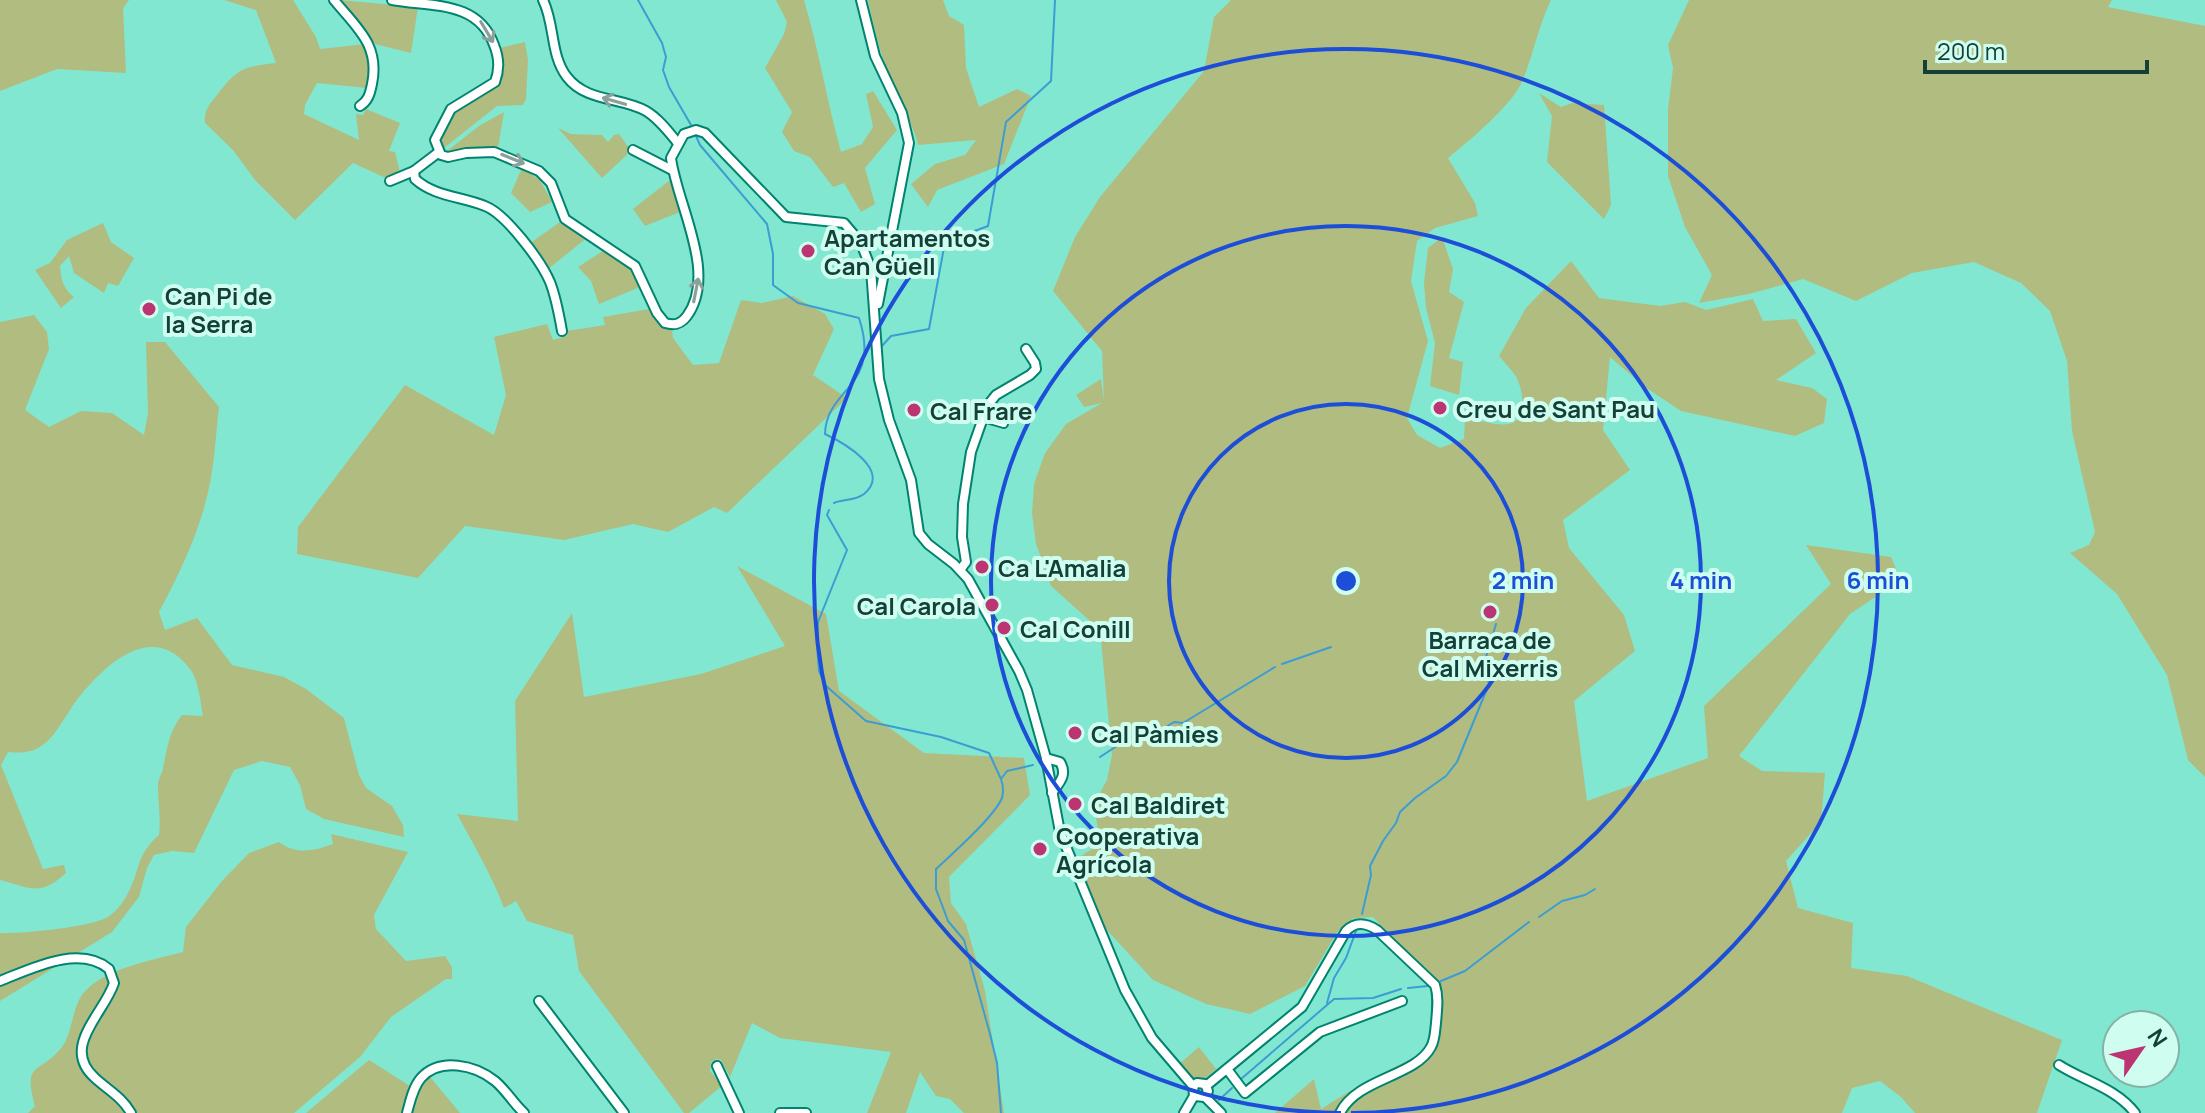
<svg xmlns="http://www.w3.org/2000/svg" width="2205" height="1113" font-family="Manrope,sans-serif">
	<rect width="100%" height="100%" fill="#82e7d0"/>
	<g fill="#b1bc80">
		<polygon points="0,0 129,0 123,8 126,73 57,69 0,91"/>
		<path d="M224,0h69l23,37 4,12 45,-5 6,23 -4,21 -50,-5 -12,22 -1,9 55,26 -3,-26 7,1 3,-6 34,14 -11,28 6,1 5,20 -12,7 -35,-16 -58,57 -40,-40 -22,-30 -28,-27c-1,-13 4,-18 12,-28 21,-27 26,-28 59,-32l-20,-53z"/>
		<polygon points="339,0 418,7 411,53 375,44"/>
		<path d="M776,0h28c15,51 23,101 37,152l21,-8 11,-17 -7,-33 7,-3 24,39 -32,38 10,36 -14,8 -17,-29 -11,4 -23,-30 -16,-6 -12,-19 10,-20 -27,-44 19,-34 3,-12z"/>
		<path d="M868,0h75l6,16 15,9 2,43 13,39 38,-18 14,7 -27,68 -67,26 -9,17 -17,-23 24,-20 30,-9 11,-15 -58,5c-4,-18 -12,-30 -20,-47 -14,-31 -23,-64 -30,-98z"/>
		<path d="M1231,0h320c-13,27 -18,56 -29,82 -10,23 -54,60 -74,76l27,45 3,13 -43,12 -18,13 -6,40 17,60 -21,77 10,17 23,13 24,-9 1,-21c14,2 31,8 44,6 20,-4 14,-37 6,-49 -5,-7 -11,-13 -16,-19l27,-48 45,-47 28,37 61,8 25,-4 21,8 47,-11 10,22 33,-2 20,34 -40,27 36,8 15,11 -3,24 -29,13 -114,-25 -36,-24 -35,-30 -7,73 27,40 -67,50 6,28 55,67 11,36 -61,50 13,100 121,-43 -4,-52 127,-122 -25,-39 85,12 10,23 -51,34 -111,142 23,15 63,2 -4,49 -35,39 12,47 55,15 -2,45 56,8 155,64 -25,73h-122l-14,-16 -21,-16 -28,7 -10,25h-567l39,-34 7,30 42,-26 56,-28 11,-14 2,-50 -22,-34 -37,-40 -19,1 -16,13 -33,55 -55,28 -44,-10 -53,-24 -48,-52 -29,-69 24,-15 -6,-40 13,-24 5,-25 -12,-125 -49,-44 -15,-42 -4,-31 2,-29 11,-31 21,-29 36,-21 -18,4 -8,-12 25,-16 3,22 -2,-50 -49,-60 22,-54 25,-40 104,-126 10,-54z"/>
		<polygon points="1689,0 2112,0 2108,7 2205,26 2205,777 2188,760 2167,675 2117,594 2070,553 2089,545 2095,532 2072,431 2067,361 2050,311 2021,283 1974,262 1912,273 1856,301 1803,279 1749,294 1699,303 1712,275 1685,227 1668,176 1668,110 1673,68 1668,45"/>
		<path d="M525,42l3,18 -2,39 -3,6 -26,1 -53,42 -3,-8c3,-9 7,-22 13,-29 26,-26 58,-7 46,-63z"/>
		<polygon points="1539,93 1561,107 1572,103 1604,105 1611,205 1604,219 1547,162 1552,116"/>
		<polygon points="504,112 498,148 447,151 479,126"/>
		<polygon points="558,128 571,134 602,135 608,142 614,135 619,134 631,151 602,178"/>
		<polygon points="522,168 540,180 552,202 530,212 511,193"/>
		<polygon points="670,180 680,212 645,226 633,209"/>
		<polygon points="560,222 588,237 548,269 529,244"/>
		<path d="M103,223l8,19 23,16 -16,28 -10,-3 -4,10 -30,-20 -5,-17 -9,10c1,13 3,23 14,31l-13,11 -26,-38 15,-7 17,-23z"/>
		<polygon points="1442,237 1453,269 1449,292 1464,302 1449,358 1463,362 1459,395 1430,386 1435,343 1426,308 1424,283 1428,248"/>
		<polygon points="606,249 629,267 640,287 599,304 591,281 578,267"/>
		<polygon points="793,296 825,314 834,329 813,375 847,398 727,513 714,507 668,532 633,524 564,540 465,526 418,578 297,554 298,527 405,385 494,435 506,395 494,337 547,324 553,340 567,336 567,331 605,325 603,317 649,309 656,322 672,329 673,338 693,365 719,363 741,300 762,303"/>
		<path d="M34,315l13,17 2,17 -24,61 24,17 32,-16 31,2 32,22 4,-22 -2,-71h19l54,65c-3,25 -4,51 -9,76 -9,46 -29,88 -51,129l6,18 32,-12 35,47 52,12 22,12 38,29 15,57 7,13 26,18 11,19 1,12 -80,-18 -18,-10 -6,-24 -10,-18 -28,-6 -28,9 -40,83 -22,-2 -18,4 -7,13 -8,29 -27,35 -112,69v-68c20,1 89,-6 106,-15 9,-5 16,-14 21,-23 14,-25 8,-39 32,-60 2,-17 -1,-32 -1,-50 0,-6 4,-11 5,-17 4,-19 6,-37 19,-53l21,1c-3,-15 -4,-35 -13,-47 -37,-48 -82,-7 -110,27 -13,15 -24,43 -42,52 -9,5 -21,5 -30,4l-7,13 42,104 21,-4 2,8c-26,24 -35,15 -66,7v-558z"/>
		<path d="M737,566l89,48 13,77 85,62 100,5 6,37 -81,82 2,26 15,21 19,67 19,122h-40l-14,-14 -14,-3 -16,-24 -14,41h-39l24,-61 -111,-14 -28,-15 -22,54 -9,-17 -5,-1 -5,3 -1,9 13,14 -34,28h-5l-105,-142 -6,-36 -46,-14 -11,-20 -12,7c-12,-33 -30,-62 -47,-94l61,7 -3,-120 57,-88 12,84 117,-23 84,-28z"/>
		<path d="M331,834l77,18 -34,63 2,14 30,32 39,-5 7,11v12h-6l-55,38 -31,40 -66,56h-266l7,-7c-13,-46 5,-31 27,-59 9,-12 10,-33 17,-47 15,-30 74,-40 104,-48l3,-25 36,-46 27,-28 30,-11c17,13 35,9 54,2z"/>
		<polygon points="1199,1047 1216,1069 1203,1080 1195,1080 1178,1065"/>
		<polygon points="369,1060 410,1086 402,1113 306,1113"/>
		<polygon points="430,1077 460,1113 412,1113 419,1088"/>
	</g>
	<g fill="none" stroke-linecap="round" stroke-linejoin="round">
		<g stroke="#3b9dd3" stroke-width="2">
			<polyline points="638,0 662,43 666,57 663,70 669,87 691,125"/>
			<path d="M696,136l4,9 67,79 6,30v31l25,18 61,15c23,70 -33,69 -34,116 17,8 68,36 39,60 -9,7 -21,5 -30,9"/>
			<polyline points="881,347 891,336 929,329 945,242 988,226 1006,122 1051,81 1055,0"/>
			<polyline points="829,510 827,515 847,550 818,622 817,646 819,671 825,685 866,721 941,737 989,753 1001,779"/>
			<polyline points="1282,664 1331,647"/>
			<polyline points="1100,757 1132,736 1158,732 1174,722 1183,723 1275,667"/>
			<polyline points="1362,914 1371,875 1370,866 1383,841 1396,823 1400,812 1415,798 1446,776 1457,762 1489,684 1484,664 1496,624"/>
			<polyline points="1539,917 1562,901 1585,895 1595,889"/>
			<polyline points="1441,981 1465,971 1529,922"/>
			<polyline points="1408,988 1428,986"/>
			<polyline points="1327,1003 1334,978 1346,958 1356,931"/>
			<polyline points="1241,1079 1334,999 1373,998 1401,989"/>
			<polyline points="1219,1100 1232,1088"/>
			<path d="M1001,1113l-4,-50 -7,-29 -26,-94 -16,-19 -12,-32v-20c16,-15 58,-52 66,-71 2,-7 1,-13 -1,-19l6,-8 26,-6"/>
		</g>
		<g stroke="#00836f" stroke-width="10">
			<polyline id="pedestrian" points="983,418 1004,424"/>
		</g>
		<g stroke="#00836f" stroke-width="12">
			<g id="minor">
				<path d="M334,0c23,28 46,45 38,84 -2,10 -4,17 -12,22"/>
				<path d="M392,0c39,7 86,0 102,45 5,12 6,24 1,37l-44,27 -16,31 6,15 7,2 18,-4 28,-1 45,19 12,12 14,36 70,47 22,47 8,10c10,3 16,1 22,-7 31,-43 -10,-111 -16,-158l13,-24 12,-4 9,3 81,84 58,6 17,20 10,26 8,110 10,41 22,60 8,53 9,11 26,20 14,15 51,92 8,19 19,68 14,74 65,158 27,48 41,48"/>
				<path d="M543,0c12,24 7,55 24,77 19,25 54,20 79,34 12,7 22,20 31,31"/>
				<polyline points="861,0 875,56 902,113 909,143 878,304"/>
				<polyline points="633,150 672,170"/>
				<path d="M439,152l-25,19 1,8c20,18 46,17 70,27 21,8 56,55 65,76 6,15 9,32 12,49"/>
				<polyline points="390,181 414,171"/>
				<polyline points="960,570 966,562 962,537 963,504 971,452 983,418 988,405 996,395 1030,375 1036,369 1035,363 1026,349"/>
				<path d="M1046,758l14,4c8,13 -1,21 -8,31"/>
				<path d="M0,981c31,-12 79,-37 109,-12l5,14c-10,31 -54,64 -19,95 13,12 27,19 36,35"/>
				<polyline points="539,1001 624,1113"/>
				<path d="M2059,1065c25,16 57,23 76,48"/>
				<polyline points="717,1066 739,1113"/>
				<polyline points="1227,1069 1245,1093 1320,1032 1402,1001"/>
				<polyline points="1193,1086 1197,1083 1205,1084 1208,1091 1205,1097"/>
				<polyline points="1193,1086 1194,1096 1205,1097"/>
				<path d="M1206,1086l96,-79 44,-76c10,-10 20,-8 31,-1l58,55c4,12 2,25 1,38 -1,8 -1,17 -5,24 -16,30 -74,31 -91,66"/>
				<polyline points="1205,1097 1221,1113"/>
				<path d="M407,1113c3,-11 6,-26 14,-35 19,-21 54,-13 74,3 11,9 18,22 29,32"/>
				<polyline points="780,1113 806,1113"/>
				<polyline points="1184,1113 1194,1096"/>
			</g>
		</g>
		<use href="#pedestrian" stroke="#fff" stroke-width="6"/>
		<use href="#minor" stroke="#fff" stroke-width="8"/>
	</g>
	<defs><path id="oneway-shaft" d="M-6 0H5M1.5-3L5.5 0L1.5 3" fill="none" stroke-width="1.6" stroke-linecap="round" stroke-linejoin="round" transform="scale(2)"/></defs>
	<g stroke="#8aa09b">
		<use href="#oneway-shaft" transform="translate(487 32) rotate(59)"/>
		<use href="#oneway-shaft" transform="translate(614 101) rotate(-164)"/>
		<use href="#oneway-shaft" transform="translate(513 159) rotate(22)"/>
		<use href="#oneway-shaft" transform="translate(696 290) rotate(-79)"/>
	</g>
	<g fill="none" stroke="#1d4ed8" stroke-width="4">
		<circle cx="1346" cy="581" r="177"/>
		<circle cx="1346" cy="581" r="355"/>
		<path d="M1341 1113A532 532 0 1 1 1351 1113"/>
	</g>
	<g fill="#bd3472" stroke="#cffef1" stroke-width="3">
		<circle cx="808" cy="251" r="8"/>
		<circle cx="149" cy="309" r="8"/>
		<circle cx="1440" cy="408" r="8"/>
		<circle cx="914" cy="410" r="8"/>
		<circle cx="982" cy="567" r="8"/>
		<circle cx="992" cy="605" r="8"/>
		<circle cx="1490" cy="612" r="8"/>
		<circle cx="1004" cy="628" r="8"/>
		<circle cx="1075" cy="733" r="8"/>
		<circle cx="1075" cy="804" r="8"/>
		<circle cx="1040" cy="849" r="8"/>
	</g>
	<g text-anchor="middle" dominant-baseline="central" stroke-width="8" stroke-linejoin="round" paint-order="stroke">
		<g font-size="24" font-weight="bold" fill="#144037" stroke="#cffef1" text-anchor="start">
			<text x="824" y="237">Apartamentos<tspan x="824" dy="28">Can Güell</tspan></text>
			<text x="165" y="295">Can Pi de<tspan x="165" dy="28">la Serra</tspan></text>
			<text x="1456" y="408">Creu de Sant Pau</text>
			<text x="930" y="410">Cal Frare</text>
			<text x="998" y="567">Ca L'Amalia</text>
			<text x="976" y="605" text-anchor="end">Cal Carola</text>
			<text x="1020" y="628">Cal Conill</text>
			<text x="1490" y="639" text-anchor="middle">Barraca de<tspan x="1490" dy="28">Cal Mixerris</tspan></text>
			<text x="1091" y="733">Cal Pàmies</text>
			<text x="1091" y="804">Cal Baldiret</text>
			<text x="1056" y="835">Cooperativa<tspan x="1056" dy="28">Agrícola</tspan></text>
		</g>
	</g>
	<circle cx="1346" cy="581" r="12" fill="#1d4ed8" stroke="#cffef1" stroke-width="4"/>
	<g font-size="24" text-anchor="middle" font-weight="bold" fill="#1d4ed8" stroke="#cffef1" stroke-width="8" stroke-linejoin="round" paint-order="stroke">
		<text x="1523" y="589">2 min</text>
		<text x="1701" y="589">4 min</text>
		<text x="1878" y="589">6 min</text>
	</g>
	<g transform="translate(2141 1049) rotate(56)"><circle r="38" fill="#cffef1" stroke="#84b2a7" stroke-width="2"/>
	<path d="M0-6L14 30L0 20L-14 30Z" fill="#bd3472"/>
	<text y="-12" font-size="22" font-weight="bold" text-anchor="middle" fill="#144037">N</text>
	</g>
	<path d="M1925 60v12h222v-12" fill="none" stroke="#144037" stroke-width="4"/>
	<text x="1937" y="60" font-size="24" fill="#144037" stroke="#cffef1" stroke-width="6" paint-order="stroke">200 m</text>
</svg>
